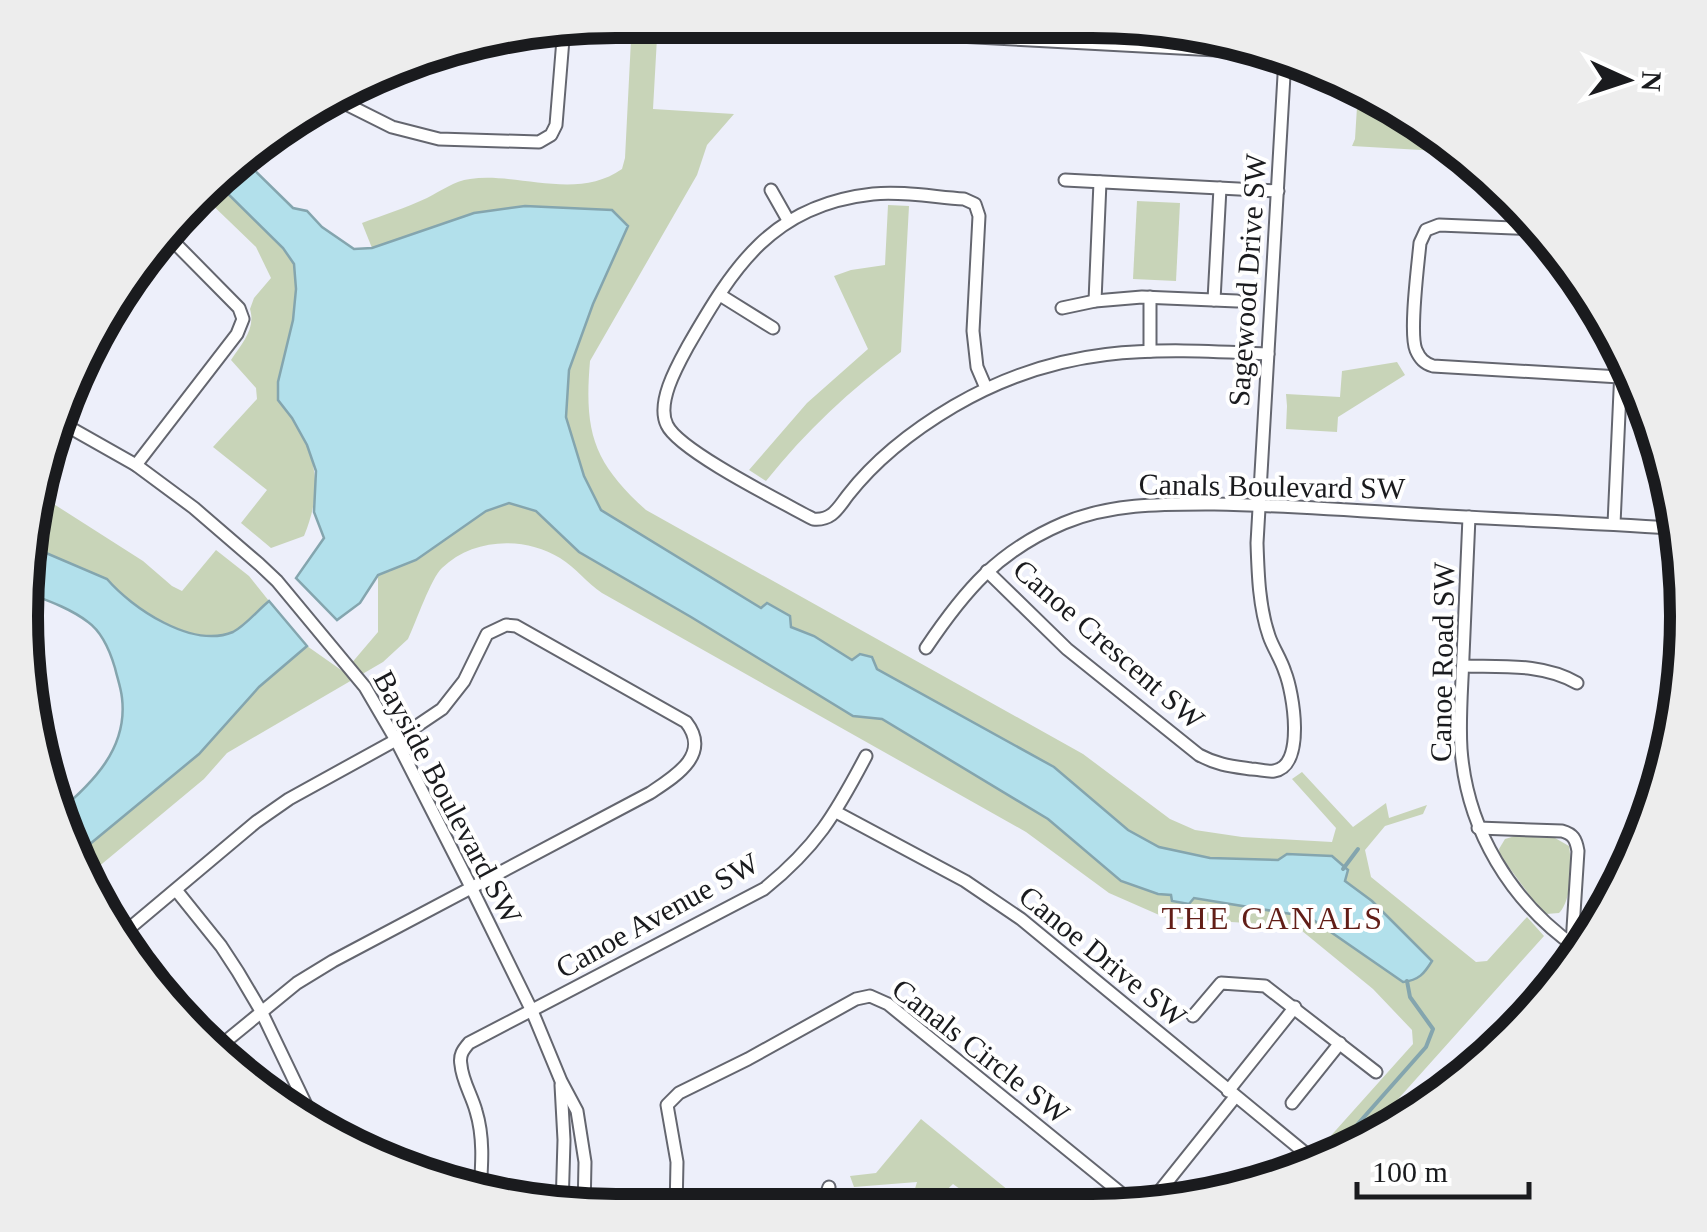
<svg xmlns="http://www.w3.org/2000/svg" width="1707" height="1232" font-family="'Times New Roman',serif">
	<rect width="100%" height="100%" fill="#edeffa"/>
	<g fill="#c8d4b8">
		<path d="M632,20h26l-5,89 81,5 -27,31 -10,30 -107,186c-6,71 3,101 56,149l437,244 87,65 25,11 47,7 90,5 4,-14 -44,-49 10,-7 51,55 33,-24 3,15 38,-13 -4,9 -38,12 -20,24 6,27 105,85 11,-1 40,-44 17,19 -187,209 -26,15 -12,-11 94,-105 -1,-14 -39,-41 -77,-63 -130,-8 -57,-25 -83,-61 -424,-239c-15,-10 -26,-25 -42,-35 -36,-22 -87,-20 -118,10 -11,10 -26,54 -34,71l-25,23 -156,91 -23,26 -119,99 -12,-20 126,-104 60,-67 48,-41 37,26 34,-40v-57l13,-4 174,-154 4,-47 24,-66 35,-78 -15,-16 -88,-4 -51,7 -102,35 -10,-25c21,-8 44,-15 65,-25 14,-7 27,-17 43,-19 48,-7 107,22 152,-10l3,-11z"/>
		<polygon points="1358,91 1422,120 1456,152 1352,146 1355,139"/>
		<path d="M215,181c20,20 65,57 77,79 13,27 -9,108 -14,139 35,46 49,81 26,137l-33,12 -30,-25 26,-33 -54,-43 44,-48 -1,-11 -25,-28c11,-17 25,-31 19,-51l4,-11 17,-20 -15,-31 -55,-53z"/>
		<polygon points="1137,201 1180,203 1176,281 1133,279"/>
		<path d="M888,205l21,1 -8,146c-51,38 -95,79 -135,129l-17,-11 58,-67 61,-54 -34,-73 17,-6 34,-5z"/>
		<polygon points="1397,362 1405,375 1338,417 1337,432 1286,429 1287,406 1286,394 1340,397 1342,371"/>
		<path d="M38,494l105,67 29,25 10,5 34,-41 33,26 20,25c-11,9 -24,25 -36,31 -41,17 -100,-24 -126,-53l-82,-35z"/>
		<path d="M1515,836l40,2 14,8c3,18 3,54 -10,67l-13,1 -5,-3 -41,-56 -1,-6 6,-10z"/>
		<polygon points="921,1119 1030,1208 978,1208 975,1200 953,1184 933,1203 931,1208 909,1209 917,1182 854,1187 850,1176 876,1173"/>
	</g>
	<g fill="#b2e0eb" stroke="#84a5ae" stroke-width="2.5">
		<path d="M242,158l51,50 14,3 15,16 32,22 18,-1 102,-35 51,-7 87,4 16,16 -35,78 -24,66 -3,47 18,59 17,34 160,98 6,-5 23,13 1,11 23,9 38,24 8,-6 12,3 5,12 177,98 74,63 31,17 51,11 68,2 9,-6 45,2 16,14 -3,11 27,20 60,60c-8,13 -13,19 -29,21l-94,-65 -115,-19 -5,6 -17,-3 -1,-6 -13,-1 -37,-13 -73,-62 -166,-100 -29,-3 -162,-99 -112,-65 -43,-41 -27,-8 -23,8 -70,49 -38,15 -18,28 -23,17 -41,-42 28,-40 -10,-26 2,-41 -9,-26 -15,-27 -14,-18v-18l15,-62 3,-31 -2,-25 -11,-16 -68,-67z"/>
		<path d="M25,544l82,35c25,29 85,70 126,53 12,-6 25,-22 36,-31l38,45 -48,41 -60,67 -126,104 -7,-13 -9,-32c36,-30 71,-65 65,-115 -1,-10 -5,-21 -7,-30 -5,-17 -13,-36 -27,-46 -18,-14 -42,-22 -63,-30z"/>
	</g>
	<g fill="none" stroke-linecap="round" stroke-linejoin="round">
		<g stroke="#84a5ae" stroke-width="4">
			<polyline points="1343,869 1358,849"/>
			<polyline points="1333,1152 1426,1047 1433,1029 1410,997 1407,981"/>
		</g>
		<g stroke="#64666f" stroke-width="15">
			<g id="minor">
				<polyline points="741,20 753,25 1272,53"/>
				<polyline points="1120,44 1121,24"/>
				<polyline points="334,98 392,127 439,139 539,142 551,135 556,125 564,27"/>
				<polyline points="1065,180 1278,191"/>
				<polyline points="771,190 788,220"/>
				<path d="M1538,229l-99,-4 -13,5 -6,13c-2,22 -11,90 -4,107 4,9 8,13 17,16l187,11"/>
				<polyline points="720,295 773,328"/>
				<polyline points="1214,300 1220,188"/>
				<polyline points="1095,301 1100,182"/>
				<polyline points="1062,308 1095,301 1142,297 1237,301"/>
				<polyline points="1150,351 1150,297"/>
				<path d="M986,388l-9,-21 -4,-36 6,-115 -4,-12 -11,-5c-30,-2 -62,-8 -91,-5 -101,11 -139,72 -185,152 -11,20 -32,57 -21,79 12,26 117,78 146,94 19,2 25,-11 35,-24 28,-36 67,-66 106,-89 106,-62 195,-58 314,-52"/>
				<polyline points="60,422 136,465 194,508 259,564 277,581 365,687 396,740 471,887 532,1011 561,1081 577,1111 585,1162 584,1211"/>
				<polyline points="136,465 237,334 243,319 239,308 163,231"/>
				<path d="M1469,517c-2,47 -4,93 -6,139 -1,31 -4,62 -2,93 6,81 50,153 116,199"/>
				<polyline points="1614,524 1621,369"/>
				<path d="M987,571l80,78 132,106c19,10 31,11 52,14 7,0 17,3 23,2 32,-5 19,-79 11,-99 -4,-13 -12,-24 -16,-36 -10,-29 -11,-62 -12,-93l28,-485"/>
				<path d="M926,648c39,-58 72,-97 138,-125 48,-20 100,-19 150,-19 61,1 122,5 183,9 91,6 183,9 274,15"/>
				<path d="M1463,666c38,1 80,-3 114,17"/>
				<polyline points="836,812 965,881 1021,919 1321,1166"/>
				<path d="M1478,828l84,3c11,3 14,8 16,20l-6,93"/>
				<polyline points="176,890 221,946 238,972 261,1011 319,1132"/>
				<path d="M119,937l137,-115 33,-23 107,-59 46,-31 22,-28 23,-47 19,-9 10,1 170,96c26,33 -12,55 -36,71l-317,168 -36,22 -77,63"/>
				<polyline points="1193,1016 1221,983 1265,986 1376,1072"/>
				<polyline points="561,1085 564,1140 562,1208"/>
				<polyline points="1228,1091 1295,1007"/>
				<polyline points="1292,1103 1340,1043"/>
				<path d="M480,1192c2,-28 4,-55 -4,-81 -4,-15 -14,-31 -15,-46 -2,-10 2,-15 8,-22l295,-154c52,-42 71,-74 102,-133"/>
				<polyline points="1147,1207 1235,1097"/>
				<polyline points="821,1209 829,1187"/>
				<polyline points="676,1210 677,1162 667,1105 679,1093 748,1059 856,999 870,996 888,1004 1138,1207"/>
			</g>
		</g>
		<use href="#minor" stroke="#fff" stroke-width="11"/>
	</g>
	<g text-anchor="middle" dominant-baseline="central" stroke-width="8" stroke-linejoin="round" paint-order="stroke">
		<g font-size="30" fill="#1a1b1e" stroke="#fff">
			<text transform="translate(1247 280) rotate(-86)">Sagewood Drive SW</text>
			<text transform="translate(1272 486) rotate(1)">Canals Boulevard SW</text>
			<text transform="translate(1109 644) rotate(41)">Canoe Crescent SW</text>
			<text transform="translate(1442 662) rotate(-89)">Canoe Road SW</text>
			<text transform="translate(448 797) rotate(62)">Bayside Boulevard SW</text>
			<text transform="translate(657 915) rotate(-29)">Canoe Avenue SW</text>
			<text transform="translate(1103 956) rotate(39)">Canoe Drive SW</text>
			<text transform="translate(981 1051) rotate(38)">Canals Circle SW</text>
		</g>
		<g font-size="32" letter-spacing="2.5" fill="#621e17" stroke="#fff">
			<text x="1273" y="918">THE CANALS</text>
		</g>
	</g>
	<path d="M0 0H1707V1232H0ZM616 38H1092A578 578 0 0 1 1670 616V616A578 578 0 0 1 1092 1194H616A578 578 0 0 1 38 616V616A578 578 0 0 1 616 38Z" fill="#ededed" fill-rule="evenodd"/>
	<path fill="none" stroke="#1a1b1e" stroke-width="12" d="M616 38H1092A578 578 0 0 1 1670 616V616A578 578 0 0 1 1092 1194H616A578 578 0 0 1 38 616V616A578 578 0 0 1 616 38Z"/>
	<g transform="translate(1627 80) rotate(93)" stroke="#ffffff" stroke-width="8" paint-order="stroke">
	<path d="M0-8L18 38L0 25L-18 38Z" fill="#1a1b1e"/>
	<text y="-15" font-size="28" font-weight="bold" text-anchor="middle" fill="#1a1b1e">N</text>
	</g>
	<path d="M1357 1182v15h172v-15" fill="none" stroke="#1a1b1e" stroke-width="5"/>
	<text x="1372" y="1182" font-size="30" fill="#1a1b1e" stroke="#ffffff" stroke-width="8" paint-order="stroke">100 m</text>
</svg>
